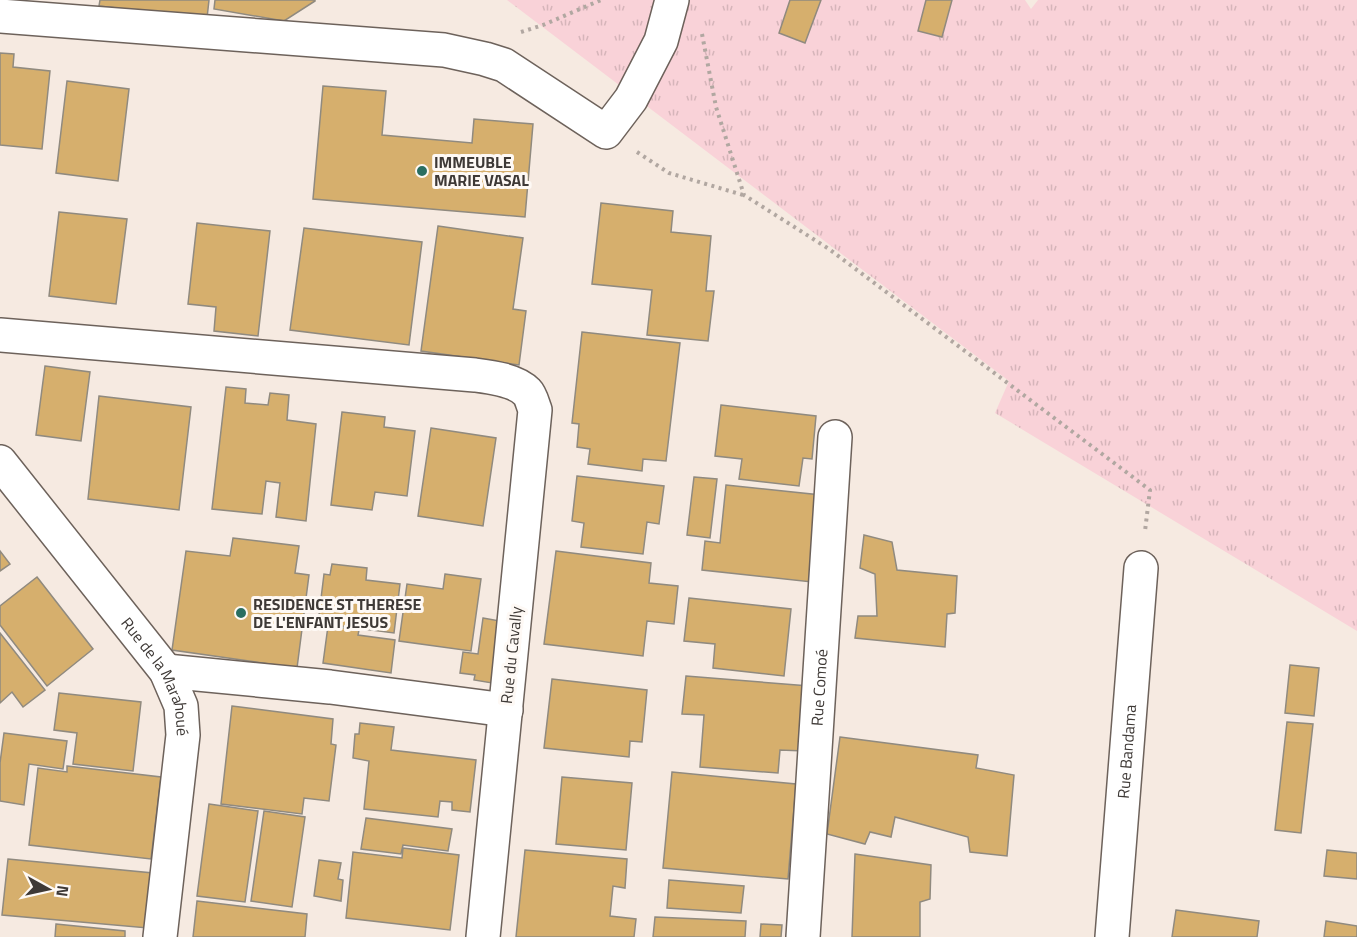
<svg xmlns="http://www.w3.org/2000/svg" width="1357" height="937" font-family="'Titillium Web',sans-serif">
	<defs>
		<pattern id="grass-tufts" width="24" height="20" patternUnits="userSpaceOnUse" patternTransform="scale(1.5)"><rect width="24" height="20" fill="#f9d2d8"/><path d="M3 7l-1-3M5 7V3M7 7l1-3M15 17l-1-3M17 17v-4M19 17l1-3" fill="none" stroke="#d6b5ba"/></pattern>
	</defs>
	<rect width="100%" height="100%" fill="#f6eae1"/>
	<polygon fill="url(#grass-tufts)" points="507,0 1025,0 1031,9 1038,0 1357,0 1357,631 995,413 1009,381"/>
	<g fill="#d6af6d" stroke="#908a7f" stroke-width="1.5">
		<polygon points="100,0 209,0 207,18 99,6"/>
		<polygon points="215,0 315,0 315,1 284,21 214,9"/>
		<polygon points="790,0 821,0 805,43 779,33"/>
		<polygon points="926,0 952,0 942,37 918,31"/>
		<polygon points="0,53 14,54 13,67 50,71 42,149 0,145"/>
		<polygon points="67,81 129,89 118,181 56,173"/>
		<polygon points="323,86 386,91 382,135 472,143 474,119 533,124 525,217 313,199"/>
		<polygon points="601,203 673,211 671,232 711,236 706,291 714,291 708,341 647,335 652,290 592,284"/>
		<polygon points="59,212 127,219 116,304 49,296"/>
		<polygon points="197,223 270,231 258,336 214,331 216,307 188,304"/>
		<polygon points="438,226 523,238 513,309 526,311 519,365 421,351"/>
		<polygon points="304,228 422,242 409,345 290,330"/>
		<polygon points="582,332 680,343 666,461 643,459 642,471 588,464 590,449 577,447 579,424 572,423"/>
		<polygon points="45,366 90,372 81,441 36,435"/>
		<polygon points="226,387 246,389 245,403 268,405 270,393 289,395 287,420 316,424 306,521 276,517 280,483 266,481 262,514 212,509"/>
		<polygon points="99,396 191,407 179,510 88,499"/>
		<polygon points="721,405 816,416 812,459 803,458 799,486 739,479 742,459 715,456"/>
		<polygon points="342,412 385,417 384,427 415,431 407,496 375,492 372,510 331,505"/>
		<polygon points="431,428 496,438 483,526 418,516"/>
		<polygon points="577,476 664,486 659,524 647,522 643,554 581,547 584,523 572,521"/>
		<polygon points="694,477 717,479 710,538 687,535"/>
		<polygon points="726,485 821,495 812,582 702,570 705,541 720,543"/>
		<polygon points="864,535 892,542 897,570 957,576 955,613 947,614 945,647 855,638 858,616 877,616 875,574 860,568"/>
		<polygon points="233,538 299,546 295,573 309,575 297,668 172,650 186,551 230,556"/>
		<polygon points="0,551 10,564 0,571"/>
		<polygon points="556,551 651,563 649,583 678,586 674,624 647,621 643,656 544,644"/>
		<polygon points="332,564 367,568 366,580 400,584 394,633 318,623 324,574 330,575"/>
		<polygon points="445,574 481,579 471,651 399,641 407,584 443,589"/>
		<polygon points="37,577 93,649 47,686 0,625 0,606"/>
		<polygon points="689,598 791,609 784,676 713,668 715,644 684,641"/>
		<polygon points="483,618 500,621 492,683 474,680 475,675 460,673 463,652 478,654"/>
		<polygon points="328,626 359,630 358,635 395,640 391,673 323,663"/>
		<polygon points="0,633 45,690 23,707 12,692 0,703"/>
		<polygon points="1290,665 1319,668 1314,716 1285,713"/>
		<polygon points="686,676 809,686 804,751 780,750 778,773 700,767 704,715 682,714"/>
		<polygon points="552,679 647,690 642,742 630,741 629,757 544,748"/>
		<polygon points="59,693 141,702 133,771 73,764 77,733 54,730"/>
		<polygon points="232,706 333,719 331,744 336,745 329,801 304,798 302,814 221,804"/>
		<polygon points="1287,722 1313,724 1301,833 1275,830"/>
		<polygon points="360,723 394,727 391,750 476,760 470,812 452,810 452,802 440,801 438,817 364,809 369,761 353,758 355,734 359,734"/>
		<polygon points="4,733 67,741 63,769 29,764 24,805 0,801 0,763"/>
		<polygon points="840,737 978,755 976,768 1014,775 1007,856 970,852 968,837 895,817 891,837 870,832 865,844 827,834"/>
		<polygon points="67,766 161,777 151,859 29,845 38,768 67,772"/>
		<polygon points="672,772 796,784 788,879 663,868"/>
		<polygon points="562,777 632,783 626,850 556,844"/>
		<polygon points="209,804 258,811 245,902 197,896"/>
		<polygon points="264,811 305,817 292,907 251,901"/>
		<polygon points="366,818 452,829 448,851 403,845 401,854 361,849"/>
		<polygon points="403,848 459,855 450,930 346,918 353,852 402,858"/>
		<polygon points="525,850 627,859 625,888 613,886 610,916 636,919 634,937 516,937"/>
		<polygon points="1327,850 1357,853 1357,879 1324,876"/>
		<polygon points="855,854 931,865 930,899 920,902 920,937 852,937"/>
		<polygon points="8,859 153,873 148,928 2,915"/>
		<polygon points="319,860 341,863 338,879 343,880 341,901 314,896"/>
		<polygon points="669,880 744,886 741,913 667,908"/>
		<polygon points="197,901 307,914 305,937 193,937"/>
		<polygon points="1176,910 1259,921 1257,937 1172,937"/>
		<polygon points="655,917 746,921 745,937 653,937"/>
		<polygon points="1326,921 1357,926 1357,937 1324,937"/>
		<polygon points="56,924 125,931 125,937 55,937"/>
		<polygon points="761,924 782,925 781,937 760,937"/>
	</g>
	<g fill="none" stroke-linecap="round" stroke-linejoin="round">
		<g stroke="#6d625b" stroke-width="36">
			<g id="minor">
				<polyline points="0,16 444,50 485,59 504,65 606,132 631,99 661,41 672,0"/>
				<path d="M0,335l475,40c15,2 41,5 52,17 4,4 6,13 8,18l-52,527"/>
				<path id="s1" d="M0,462l166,209 15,35 2,29 -23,202"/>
				<polyline points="166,671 330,687 506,710"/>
				<path id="s2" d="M803,937l32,-500"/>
				<path id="s3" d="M1112,937l29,-369"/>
			</g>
		</g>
		<g stroke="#b1a7a1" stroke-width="4" stroke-dasharray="3 4.5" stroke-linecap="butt">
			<polyline points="521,32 543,25 601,0"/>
			<polyline points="702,34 716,107 744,195 829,249 1150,490 1145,531"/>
			<polyline points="637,152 669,173 743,195"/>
		</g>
		<use href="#minor" stroke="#fff" stroke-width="33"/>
	</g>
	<g fill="#2a6e61" stroke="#fef9f5" stroke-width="2">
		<circle cx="422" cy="171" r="6"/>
		<circle cx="241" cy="613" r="6"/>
	</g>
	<g text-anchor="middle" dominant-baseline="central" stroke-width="6" stroke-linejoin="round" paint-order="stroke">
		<g font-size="16" font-weight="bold" fill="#3e3936" stroke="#fef9f5" text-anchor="start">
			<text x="434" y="162">IMMEUBLE<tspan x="434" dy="18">MARIE VASAL</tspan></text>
			<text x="253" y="604">RESIDENCE ST THERESE<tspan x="253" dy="18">DE L'ENFANT JESUS</tspan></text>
		</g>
		<g font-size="16" fill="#3e3936" stroke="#fef9f5">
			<text transform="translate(511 655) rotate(-84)">Rue du Cavally</text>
			<text stroke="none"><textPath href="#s1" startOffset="268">Rue de la Marahoué</textPath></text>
			<text stroke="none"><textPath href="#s2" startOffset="250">Rue Comoé</textPath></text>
			<text stroke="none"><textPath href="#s3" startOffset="186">Rue Bandama</textPath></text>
		</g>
	</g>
	<g transform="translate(48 889) rotate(98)" stroke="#fef9f5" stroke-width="4.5" paint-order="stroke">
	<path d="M0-4.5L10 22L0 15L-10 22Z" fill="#3e3936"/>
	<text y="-9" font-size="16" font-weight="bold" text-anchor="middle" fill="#3e3936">N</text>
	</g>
</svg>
